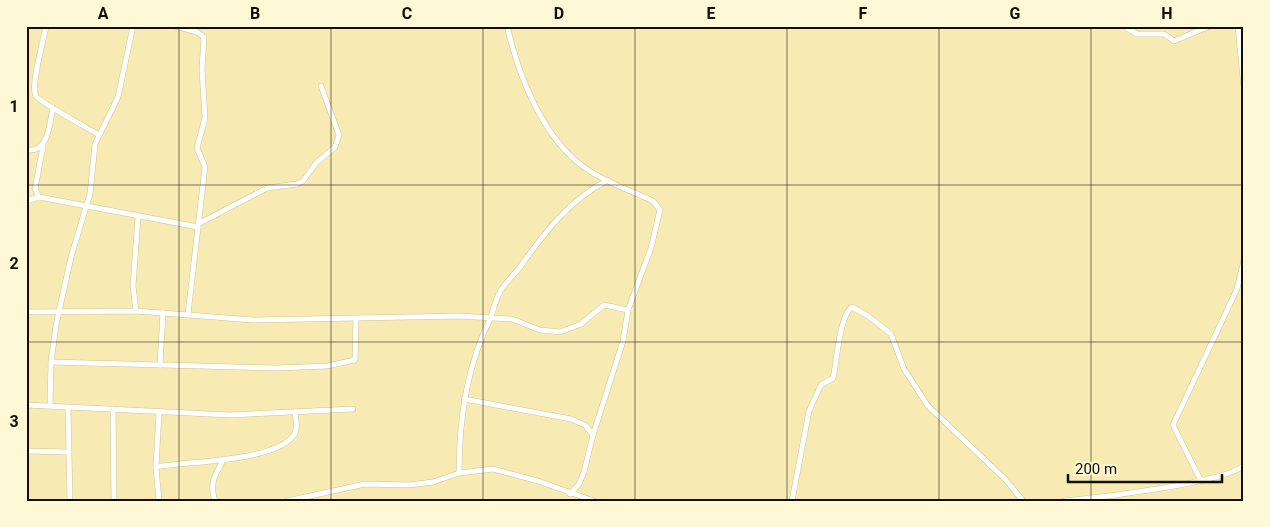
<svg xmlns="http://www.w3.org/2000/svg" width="1270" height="527" font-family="Roboto,sans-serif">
	<rect width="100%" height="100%" fill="#f7ebb3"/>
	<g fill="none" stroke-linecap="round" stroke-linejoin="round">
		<g stroke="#cfc48d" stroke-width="6">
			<g id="minor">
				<path d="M46,26c-2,13 -16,60 -10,70 2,5 53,33 63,39"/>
				<polyline points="175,26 197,32 204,37 202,69 205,118 197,148 205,167 188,314"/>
				<path d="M507,26c12,51 36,114 81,144 19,13 44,21 65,31l7,9 -9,38 -23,62 -5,31 -30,94 -9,37 -5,12 -9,10"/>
				<polyline points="1124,26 1137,34 1164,34 1174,41 1210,26"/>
				<polyline points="1238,26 1244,88"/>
				<polyline points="43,146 35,189 39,197 198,227"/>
				<path d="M26,150c23,3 23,-25 27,-42"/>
				<polyline points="26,201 39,197"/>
				<polyline points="198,224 267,188 297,184 303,181 316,163 335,147 339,135 321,86"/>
				<polyline points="136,311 133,286 138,217"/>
				<polyline points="26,312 136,311 253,320 459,316 512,319 540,330 560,332 581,324 604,305 628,310"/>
				<polyline points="51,362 277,368 327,366 355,360 356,319"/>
				<polyline points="160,365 163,313"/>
				<polyline points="464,399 571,419 585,425 593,435"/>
				<polyline points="26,405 230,415 353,409"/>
				<polyline points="50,406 51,362 56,325 71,257 90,194 95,144 118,97 133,26"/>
				<polyline points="68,407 70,501"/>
				<polyline points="113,409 114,501"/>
				<polyline points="159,412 156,467 159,501"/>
				<polyline points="26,451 68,452"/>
				<path d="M156,467c31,-6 119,-5 138,-32 4,-6 2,-15 1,-23"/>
				<path d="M459,473c0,-53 8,-107 31,-154 4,-9 5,-20 11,-29 5,-8 13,-15 19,-23 25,-35 49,-67 88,-87"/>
				<polyline points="1201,481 1173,425 1237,289 1244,260"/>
				<path d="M215,501c-6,-18 0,-26 9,-42"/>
				<polyline points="287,501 365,484 409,485 433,482 459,473 493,469 538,481 594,501"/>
				<path d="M792,501l17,-90 12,-26 12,-7c4,-16 6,-62 19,-71l16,9 23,18 13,35 24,37 78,74 17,21"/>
				<path d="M1064,501c31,-3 163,-18 180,-36"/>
			</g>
		</g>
		<use href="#minor" stroke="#fff" stroke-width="5"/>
	</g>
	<path fill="none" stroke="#120e00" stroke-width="1" stroke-opacity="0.55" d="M179,26v475M331,26v475M483,26v475M635,26v475M787,26v475M939,26v475M1091,26v475M26,185h1218M26,342h1218"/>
	<rect width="1270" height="527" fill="none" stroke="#fff8d7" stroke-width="55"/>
	<path d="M1068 474v8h154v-8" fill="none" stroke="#120e00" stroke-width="2.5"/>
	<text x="1075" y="474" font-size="15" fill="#120e00" stroke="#fff8d7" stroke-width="4" paint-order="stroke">200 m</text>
	<rect x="28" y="28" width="1214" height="472" fill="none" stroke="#120e00" stroke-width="2"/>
	<g font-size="16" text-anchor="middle" font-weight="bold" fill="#120e00">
		<text x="103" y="19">A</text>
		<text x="255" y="19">B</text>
		<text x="407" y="19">C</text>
		<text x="559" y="19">D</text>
		<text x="711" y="19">E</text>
		<text x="863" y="19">F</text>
		<text x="1015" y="19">G</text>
		<text x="1167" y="19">H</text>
		<text x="14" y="112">1</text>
		<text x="14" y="269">2</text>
		<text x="14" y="427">3</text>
	</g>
</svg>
